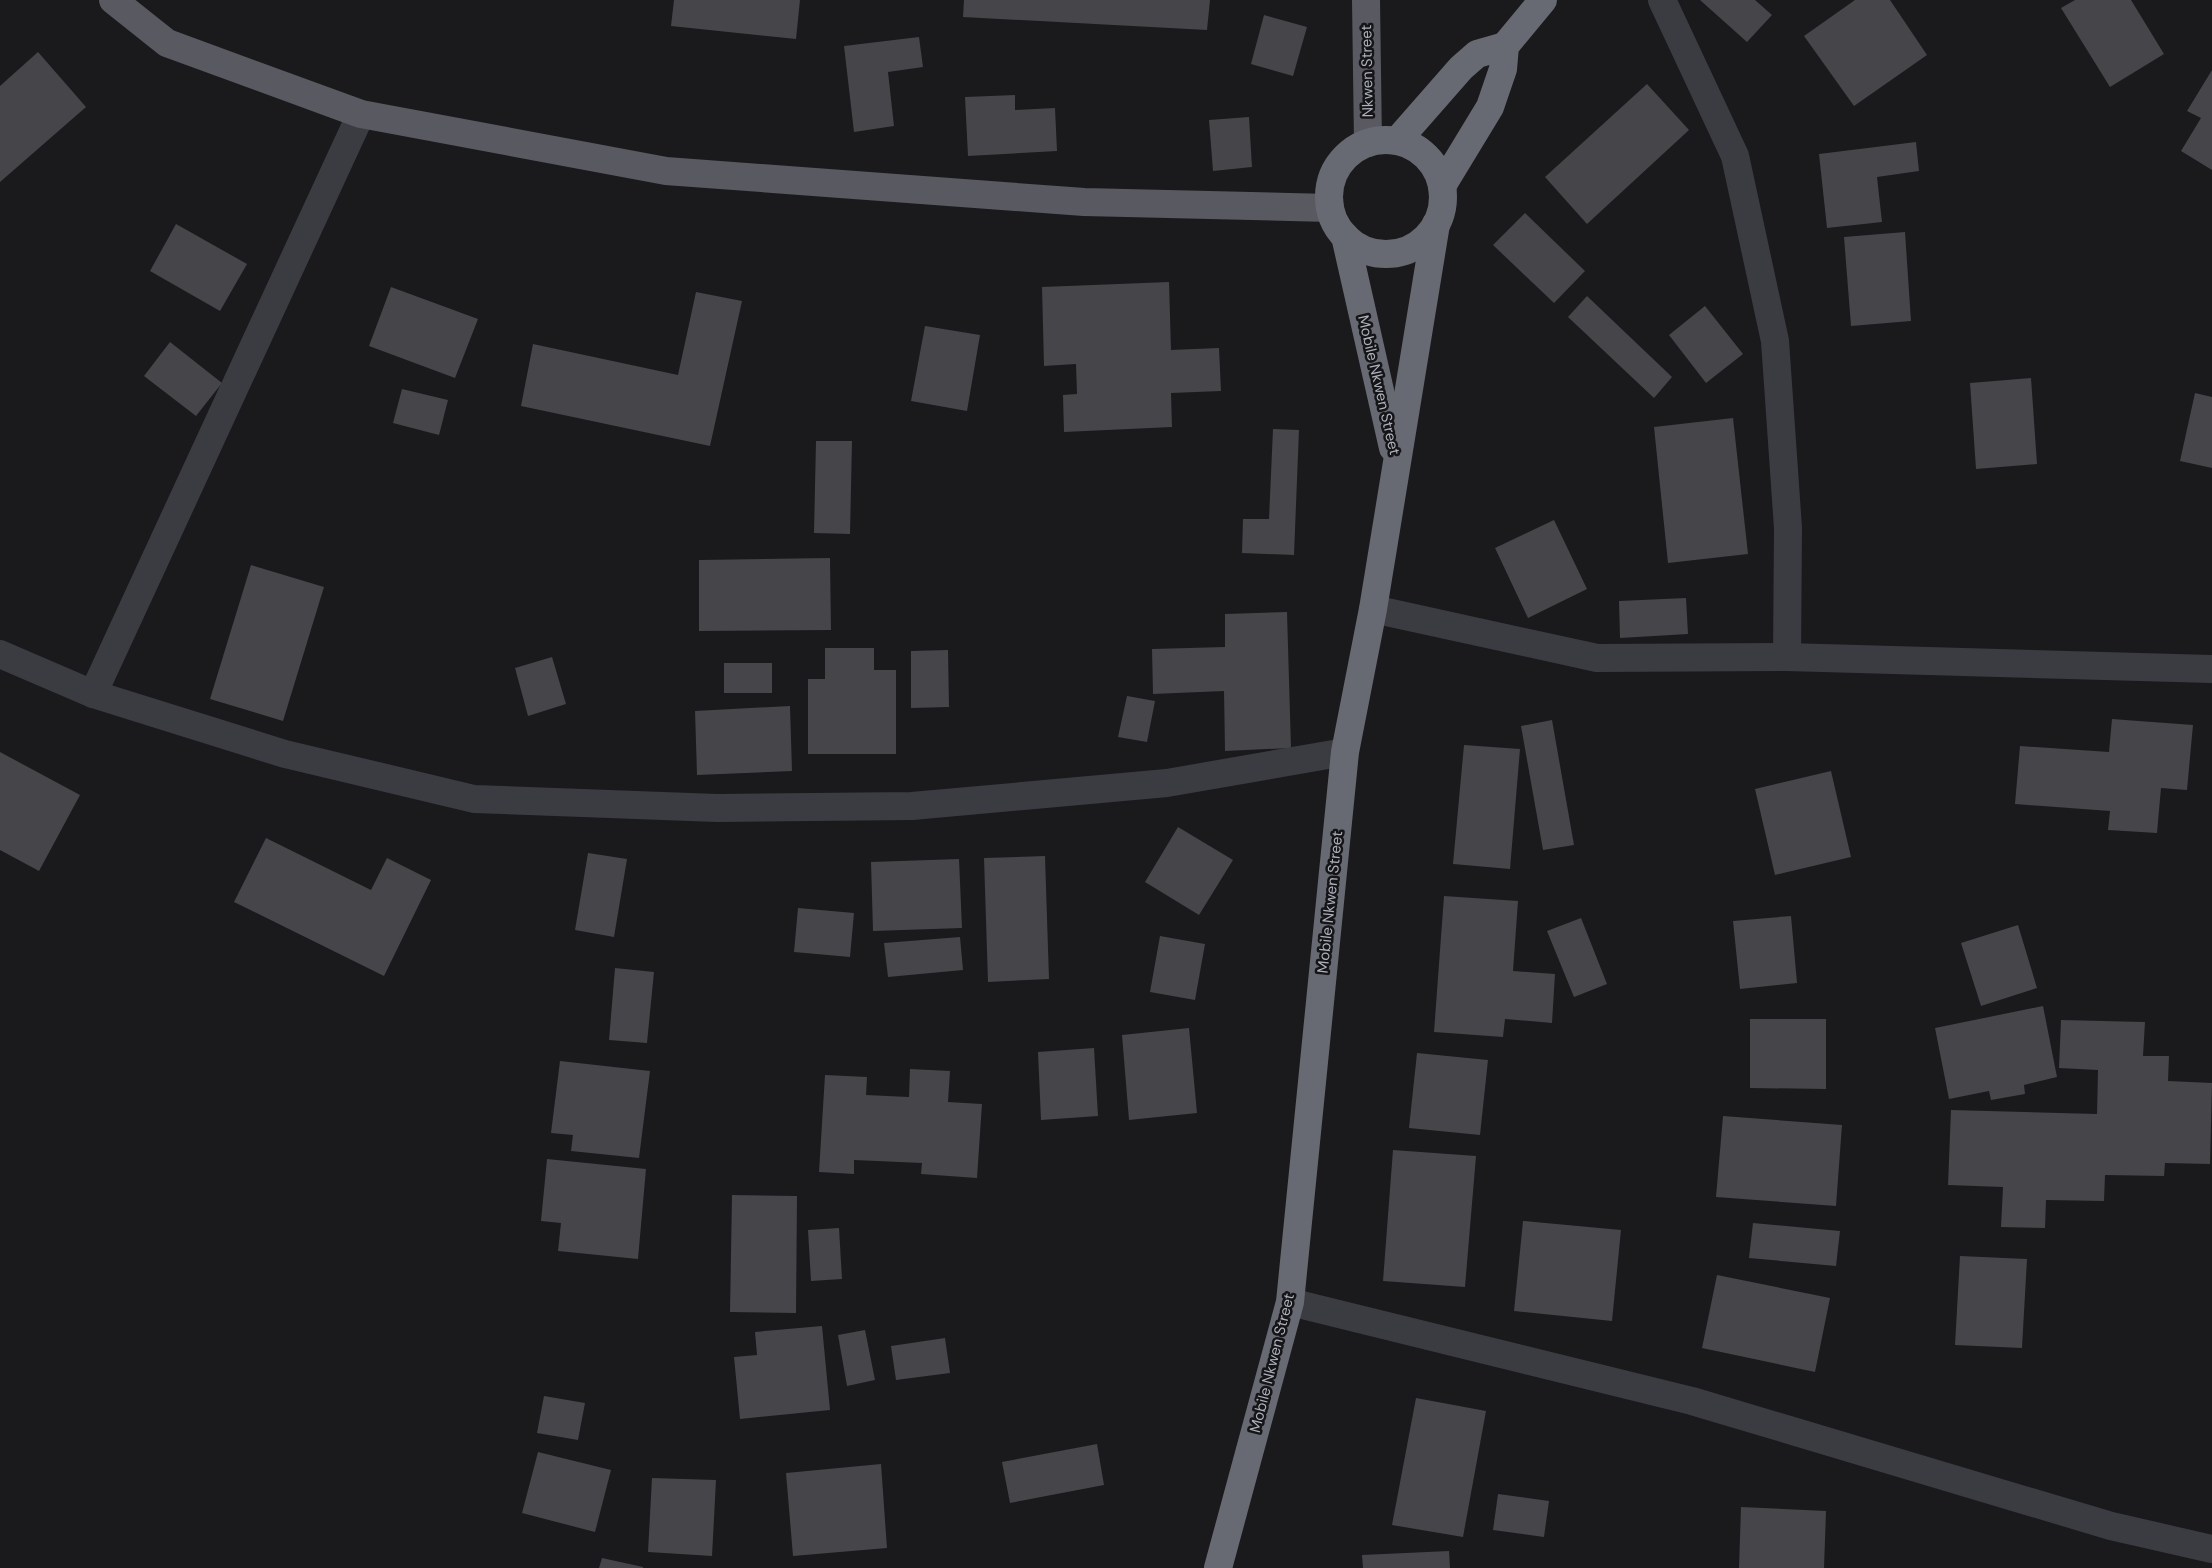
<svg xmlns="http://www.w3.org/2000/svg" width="2212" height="1568" font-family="'DM Sans',sans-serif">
	<rect width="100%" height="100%" fill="#1a1a1d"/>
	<g fill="#45454a">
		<polygon points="674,0 800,0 796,39 671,26"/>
		<polygon points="964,0 1210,0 1207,30 963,17"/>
		<polygon points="1700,0 1755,0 1772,15 1747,42"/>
		<polygon points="1855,0 1890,0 1927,55 1854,106 1804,36"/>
		<polygon points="2075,0 2131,0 2164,54 2110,87 2061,8"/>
		<polygon points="1264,15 1307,27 1293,76 1251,64"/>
		<polygon points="919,37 923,67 888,72 894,126 854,132 844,46"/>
		<polygon points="38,52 86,107 0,182 0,86"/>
		<polygon points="2212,70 2212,170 2181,151 2201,118 2187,111"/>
		<polygon points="1647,84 1689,130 1587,224 1545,177"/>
		<polygon points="1015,95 1015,110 1055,108 1057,151 968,156 965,97"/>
		<polygon points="1249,117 1252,167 1213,171 1209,120"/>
		<polygon points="1916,142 1919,171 1877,177 1882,222 1827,228 1819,154"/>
		<polygon points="1525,213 1585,271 1554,303 1493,245"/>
		<polygon points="176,224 247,264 220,311 150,271"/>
		<polygon points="1905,232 1911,321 1851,326 1844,237"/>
		<polygon points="1169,282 1171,350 1219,348 1221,391 1171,393 1172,427 1064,432 1063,395 1077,394 1076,364 1044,366 1042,287"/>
		<polygon points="391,287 478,319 455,378 369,346"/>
		<polygon points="696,292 742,301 710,446 521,406 533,344 678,375"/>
		<polygon points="1587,296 1672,377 1654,398 1568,317"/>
		<polygon points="1705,306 1743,354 1706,383 1669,335"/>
		<polygon points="925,326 980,335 967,411 911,401"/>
		<polygon points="170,342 222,383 196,416 144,376"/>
		<polygon points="2031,378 2037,464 1976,469 1970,383"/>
		<polygon points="402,389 448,400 439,435 393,423"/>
		<polygon points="2195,393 2212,397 2212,468 2180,461"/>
		<polygon points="1733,418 1748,554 1668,563 1654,427"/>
		<polygon points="1273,429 1299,430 1294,555 1242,553 1243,519 1269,519"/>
		<polygon points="816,441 852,441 850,534 814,533"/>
		<polygon points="1554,520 1587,589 1528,618 1495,548"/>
		<polygon points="830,558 831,630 699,631 699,560"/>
		<polygon points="251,565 324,587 283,721 210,699"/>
		<polygon points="1686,598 1688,634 1620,638 1619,601"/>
		<polygon points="1287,612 1291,748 1225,751 1224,691 1153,694 1152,649 1225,647 1225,614"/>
		<polygon points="825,648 874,648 874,670 896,670 896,754 808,754 808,679 825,679"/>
		<polygon points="948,650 949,707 911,708 911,651"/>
		<polygon points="552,657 566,704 528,716 515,668"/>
		<rect x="724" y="663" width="48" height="30"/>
		<polygon points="1127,696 1155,701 1147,742 1118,737"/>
		<polygon points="790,706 792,771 697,775 695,711"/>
		<polygon points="2112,719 2193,725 2187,790 2161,788 2157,833 2108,830 2110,811 2015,804 2020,746 2109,752"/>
		<polygon points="1552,720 1574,845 1543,850 1521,726"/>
		<polygon points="1464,745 1520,749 1510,869 1453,864"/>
		<polygon points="0,752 80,795 39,871 0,850"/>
		<polygon points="1831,771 1851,857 1775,875 1755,789"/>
		<polygon points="1178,827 1233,860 1199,915 1145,882"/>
		<polygon points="266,838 371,890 387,858 431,880 384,976 234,902"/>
		<polygon points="588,853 627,859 614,937 575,930"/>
		<polygon points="1045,856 1049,979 988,982 984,858"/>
		<polygon points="959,859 962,928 873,931 871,862"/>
		<polygon points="1444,896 1518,901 1513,971 1555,974 1552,1023 1505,1019 1503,1037 1434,1032"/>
		<polygon points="798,908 854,913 850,957 794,952"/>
		<polygon points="1791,916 1797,983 1740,989 1733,921"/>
		<polygon points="1581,918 1607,984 1574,997 1547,931"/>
		<polygon points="2018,925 2037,988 1981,1006 1961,943"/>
		<polygon points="1160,936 1205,944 1195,1000 1150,992"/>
		<polygon points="960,937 963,970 888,977 884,943"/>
		<polygon points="615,968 654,972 647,1043 609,1040"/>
		<polygon points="2043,1006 2057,1077 2024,1085 2025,1094 1991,1100 1989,1091 1949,1099 1935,1028"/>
		<polygon points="1750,1019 1826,1019 1826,1089 1750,1088"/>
		<polygon points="2061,1020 2145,1022 2143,1056 2169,1056 2168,1081 2212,1083 2210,1164 2165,1163 2164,1176 2105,1175 2104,1201 2046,1200 2045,1228 2001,1227 2003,1187 1948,1185 1951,1110 2097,1114 2098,1070 2059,1068"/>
		<polygon points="1189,1028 1197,1113 1129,1120 1122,1035"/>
		<polygon points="1094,1048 1098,1116 1041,1120 1038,1052"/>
		<polygon points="1417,1053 1488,1060 1480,1135 1409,1128"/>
		<polygon points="560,1061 650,1071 639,1158 571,1151 573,1135 551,1133"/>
		<polygon points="910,1069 950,1071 948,1102 982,1104 977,1178 921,1174 922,1163 854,1160 854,1174 819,1172 825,1075 867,1077 866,1095 909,1097"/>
		<polygon points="1723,1116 1842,1125 1836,1206 1716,1197"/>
		<polygon points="1393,1150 1476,1156 1465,1287 1383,1281"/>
		<polygon points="547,1159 646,1169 638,1259 558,1251 561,1223 541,1221"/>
		<polygon points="732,1195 797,1196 796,1313 730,1312"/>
		<polygon points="1523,1221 1621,1230 1612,1321 1514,1311"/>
		<polygon points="1753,1223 1840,1231 1836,1266 1749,1258"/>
		<polygon points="839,1228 842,1279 811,1281 808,1230"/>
		<polygon points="1960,1256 2027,1259 2022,1348 1955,1345"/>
		<polygon points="1717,1275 1830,1298 1815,1372 1702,1348"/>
		<polygon points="822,1326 830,1410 740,1419 734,1357 757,1355 755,1332"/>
		<polygon points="865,1330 875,1380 847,1386 838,1335"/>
		<polygon points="945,1338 950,1373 896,1380 891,1346"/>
		<polygon points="544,1396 585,1403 578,1440 537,1433"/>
		<polygon points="1416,1398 1486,1411 1463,1537 1392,1525"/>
		<polygon points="1097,1444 1104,1485 1010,1503 1002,1462"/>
		<polygon points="538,1452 611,1470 595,1532 522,1513"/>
		<polygon points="881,1464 887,1548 793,1556 786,1473"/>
		<polygon points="652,1478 716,1480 712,1556 648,1552"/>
		<polygon points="1498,1494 1549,1501 1544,1537 1493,1530"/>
		<polygon points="1741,1507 1826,1511 1824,1568 1739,1568"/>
		<polygon points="1449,1551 1450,1568 1363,1568 1362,1555"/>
		<polygon points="602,1558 643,1567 643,1568 599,1568"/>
	</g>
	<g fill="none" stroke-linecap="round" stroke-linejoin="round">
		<g stroke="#3b3c42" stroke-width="28">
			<polyline points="1662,0 1735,156 1775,341 1788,528 1787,657"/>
			<polyline points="1373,609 1597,658 1787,657 2212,669"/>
			<polyline points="0,654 93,694 285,754 474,799 717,808 912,806 1167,783 1345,752"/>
			<polyline points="93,694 361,114"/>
			<polyline points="1290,1302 1692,1401 2111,1526 2212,1549"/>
		</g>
		<g stroke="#585961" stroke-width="28">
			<polyline points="113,0 167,43 361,114 666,171 1084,202 1330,208"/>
			<polyline points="1366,0 1368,143"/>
		</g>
		<g stroke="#686a73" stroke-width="28">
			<circle cx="1386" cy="197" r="57"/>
			<polyline points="1397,141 1461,68 1477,54 1505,46"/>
			<polyline points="1442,186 1490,107 1503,69 1505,46 1543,0"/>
			<polyline points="1345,236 1393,448"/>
			<polyline points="1218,1568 1290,1302 1345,752 1373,609 1436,224"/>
		</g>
	</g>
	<g text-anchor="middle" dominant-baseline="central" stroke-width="5" stroke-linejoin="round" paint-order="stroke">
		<g font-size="15" fill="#adb1bc" stroke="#151518">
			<text transform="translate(1367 71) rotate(-91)">Nkwen Street</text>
			<text transform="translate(1379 385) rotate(77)">Mobile Nkwen Street</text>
			<text transform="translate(1330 902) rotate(-84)">Mobile Nkwen Street</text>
			<text transform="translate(1272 1363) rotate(-76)">Mobile Nkwen Street</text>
		</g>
	</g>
</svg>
